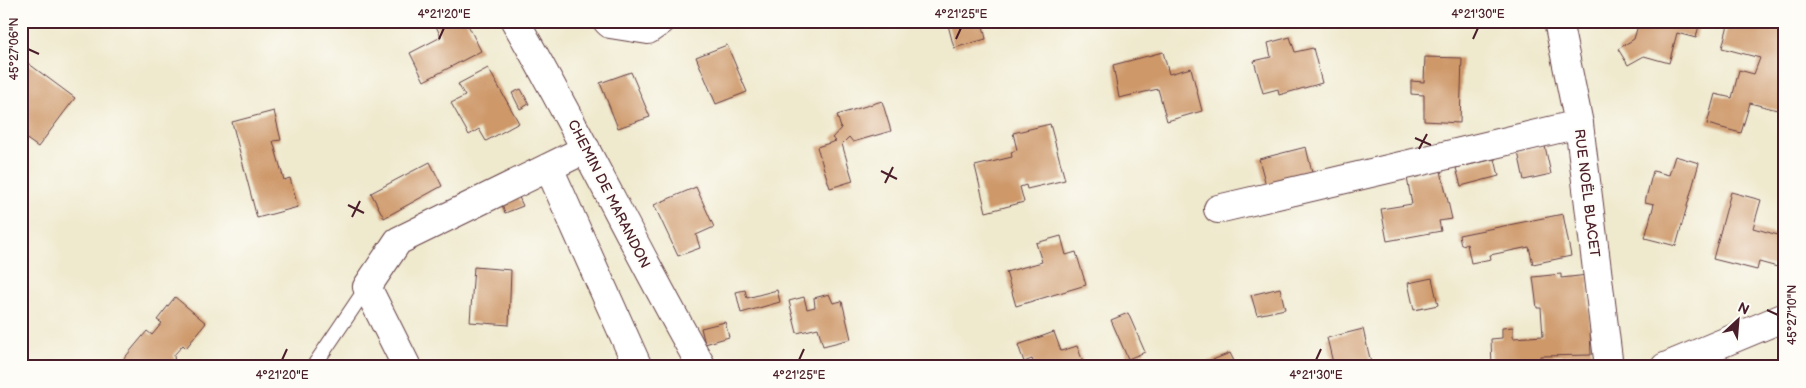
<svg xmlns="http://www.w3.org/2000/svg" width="1806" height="388" font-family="'Balsamiq Sans',sans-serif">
	<rect width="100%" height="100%" fill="#fdfcf7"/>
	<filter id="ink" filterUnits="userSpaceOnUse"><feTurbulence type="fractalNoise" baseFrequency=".02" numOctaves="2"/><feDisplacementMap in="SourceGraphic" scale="10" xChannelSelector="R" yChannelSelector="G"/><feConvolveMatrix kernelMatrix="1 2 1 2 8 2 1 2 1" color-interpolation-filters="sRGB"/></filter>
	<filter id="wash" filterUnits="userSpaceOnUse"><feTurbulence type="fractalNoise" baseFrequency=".0096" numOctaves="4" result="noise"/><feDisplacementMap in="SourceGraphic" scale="20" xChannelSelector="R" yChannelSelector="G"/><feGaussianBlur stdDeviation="1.12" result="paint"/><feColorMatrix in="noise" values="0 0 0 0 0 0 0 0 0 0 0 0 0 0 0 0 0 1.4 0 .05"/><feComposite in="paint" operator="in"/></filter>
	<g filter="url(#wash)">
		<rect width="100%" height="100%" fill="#efe9cd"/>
		<g id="blocks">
			<g fill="#ce9869">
				<polygon points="441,21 466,21 481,51 424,81 410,53 441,37 435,24"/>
				<polygon points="947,21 982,21 986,39 954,48"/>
				<polygon points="1483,21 1504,21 1504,24 1483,23"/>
				<polygon points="1645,21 1700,21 1696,38 1677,33 1669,63 1644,56 1628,65 1618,49 1634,39 1639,22 1645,23"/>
				<polygon points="1729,21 1766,21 1785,26 1785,47 1780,65 1785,66 1785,112 1750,103 1741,133 1707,124 1715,94 1732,98 1739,70 1754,74 1760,58 1722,48"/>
				<polygon points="1290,37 1295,52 1313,48 1322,83 1279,95 1278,89 1263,93 1254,61 1271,57 1268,43"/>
				<polygon points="727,45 747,92 716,104 696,57"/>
				<polygon points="1163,52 1169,74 1191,68 1202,111 1167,121 1158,89 1119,98 1113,65"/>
				<polygon points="1425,57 1462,58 1460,123 1424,121 1424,95 1411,94 1411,81 1424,82"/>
				<polygon points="21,58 75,98 38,147 21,135"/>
				<polygon points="488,68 519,123 486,141 479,129 469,135 451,103 465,96 458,84"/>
				<polygon points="631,72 650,117 618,128 600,83"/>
				<polygon points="521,89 529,104 520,109 512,93"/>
				<polygon points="882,101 891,131 853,142 849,137 842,144 853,181 830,188 817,147 836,141 832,138 841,128 837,115"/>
				<polygon points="274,111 281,140 273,141 284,180 290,178 298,207 257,218 232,122"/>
				<polygon points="1050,124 1065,180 1027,189 1026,185 1020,187 1024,202 986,212 975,166 1012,157 1011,152 1017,150 1013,133"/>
				<polygon points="1545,146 1551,174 1524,180 1518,152"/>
				<polygon points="1306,147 1313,177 1267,189 1259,159"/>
				<polygon points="1675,156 1699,163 1676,246 1645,238 1654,204 1645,202 1653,171 1669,175"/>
				<polygon points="1495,159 1499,176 1461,186 1456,168"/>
				<polygon points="430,162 442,186 384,218 371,193"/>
				<polygon points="1441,171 1452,219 1439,221 1441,231 1387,241 1381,209 1412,204 1407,178"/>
				<polygon points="696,187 714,227 696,235 700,248 678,256 654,205"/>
				<polygon points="1731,192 1761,200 1753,228 1785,237 1785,269 1759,262 1757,270 1713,259"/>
				<polygon points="518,195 523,206 505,213 501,202"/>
				<polygon points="1563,214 1571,256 1533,264 1529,247 1490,255 1491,259 1471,263 1467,244 1461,245 1459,235"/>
				<polygon points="1061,236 1066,255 1076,252 1086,285 1016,306 1006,272 1042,262 1036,243"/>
				<polygon points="474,267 511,270 509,325 470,322"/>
				<polygon points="1561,274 1561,278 1588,275 1591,355 1540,356 1539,367 1492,367 1491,339 1502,338 1502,328 1513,327 1513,338 1543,336 1541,308 1537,308 1533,277"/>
				<polygon points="1432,278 1438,305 1414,310 1408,283"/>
				<polygon points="1280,288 1285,309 1257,315 1251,295"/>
				<polygon points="745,290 747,298 777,290 780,302 741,313 736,292"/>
				<polygon points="829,294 833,303 842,301 851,339 823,346 818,328 797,333 789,301 804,297 807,309 815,307 814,298"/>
				<polygon points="175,297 206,323 186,348 183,345 174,355 175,365 172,367 117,367 147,331 152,335 162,323 157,320"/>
				<polygon points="1128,313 1145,352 1128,359 1111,320"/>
				<polygon points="725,322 729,337 705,344 701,328"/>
				<polygon points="1363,329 1372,367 1334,367 1327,338"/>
				<polygon points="1054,332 1061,351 1077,346 1085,367 1035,367 1032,359 1024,362 1018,345"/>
				<polygon points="1230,353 1237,367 1195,367"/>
			</g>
		</g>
	</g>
	<g filter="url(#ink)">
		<use href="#blocks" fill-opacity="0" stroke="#633d43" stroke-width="1"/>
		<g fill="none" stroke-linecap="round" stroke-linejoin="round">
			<g stroke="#633d43" stroke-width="16">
				<polyline id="service" points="313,367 367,287"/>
			</g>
			<g stroke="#633d43" stroke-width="30">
				<g id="minor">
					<path d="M515,21c66,113 122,232 187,346"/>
					<polyline points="607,21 610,24 648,30 661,21"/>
					<polyline points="549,168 638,367"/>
					<polyline points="1218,209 1579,124"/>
					<polyline points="407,367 367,287 398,241 586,149"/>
					<polyline points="1665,367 1785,317"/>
				</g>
			</g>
			<g stroke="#633d43" stroke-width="30">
				<polyline id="tertiary" points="1558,21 1579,124 1609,367"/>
			</g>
			<use href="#service" stroke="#fff" stroke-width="14"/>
			<use href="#minor" stroke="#fff" stroke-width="28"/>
			<use href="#tertiary" stroke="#fff" stroke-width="28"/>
		</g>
	</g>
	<path fill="none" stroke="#4a1f2b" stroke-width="2" d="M439,39l5,-11M956,39l5,-11M1473,39l5,-11M28,49l11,5M1415,138l16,7M1419,149l8,-15M881,171l16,8M885,183l8,-16M348,205l16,8M352,217l8,-16M1767,310l11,5M282,360l5,-11M799,360l5,-11M1316,360l5,-11"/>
	<g text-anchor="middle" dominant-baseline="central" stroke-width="4" stroke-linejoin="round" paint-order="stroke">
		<g font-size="14" fill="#4a1f2b" stroke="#fdfcf7">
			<text transform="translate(1587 193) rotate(83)">RUE NOËL BLACET</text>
			<text transform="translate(609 194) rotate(63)">CHEMIN DE MARANDON</text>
		</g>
	</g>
	<rect width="1806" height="388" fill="none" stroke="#fdfcf7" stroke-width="55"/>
	<g transform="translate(1738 320) rotate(26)" stroke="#fdfcf7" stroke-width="4" paint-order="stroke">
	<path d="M0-4L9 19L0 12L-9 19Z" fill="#4a1f2b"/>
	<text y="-8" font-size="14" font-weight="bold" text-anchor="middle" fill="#4a1f2b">N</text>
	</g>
	<rect x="28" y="28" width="1750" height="332" fill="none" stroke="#4a1f2b" stroke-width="2"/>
	<g font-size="12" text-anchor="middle" fill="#4a1f2b">
		<text x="444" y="18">4°21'20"E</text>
		<text x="961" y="18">4°21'25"E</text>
		<text x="1478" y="18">4°21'30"E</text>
		<text transform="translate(14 49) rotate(-90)" y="4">45°27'06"N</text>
		<text transform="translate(1792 315) rotate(-90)" y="4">45°27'10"N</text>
		<text x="282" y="379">4°21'20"E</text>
		<text x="799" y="379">4°21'25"E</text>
		<text x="1316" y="379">4°21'30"E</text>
	</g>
</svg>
